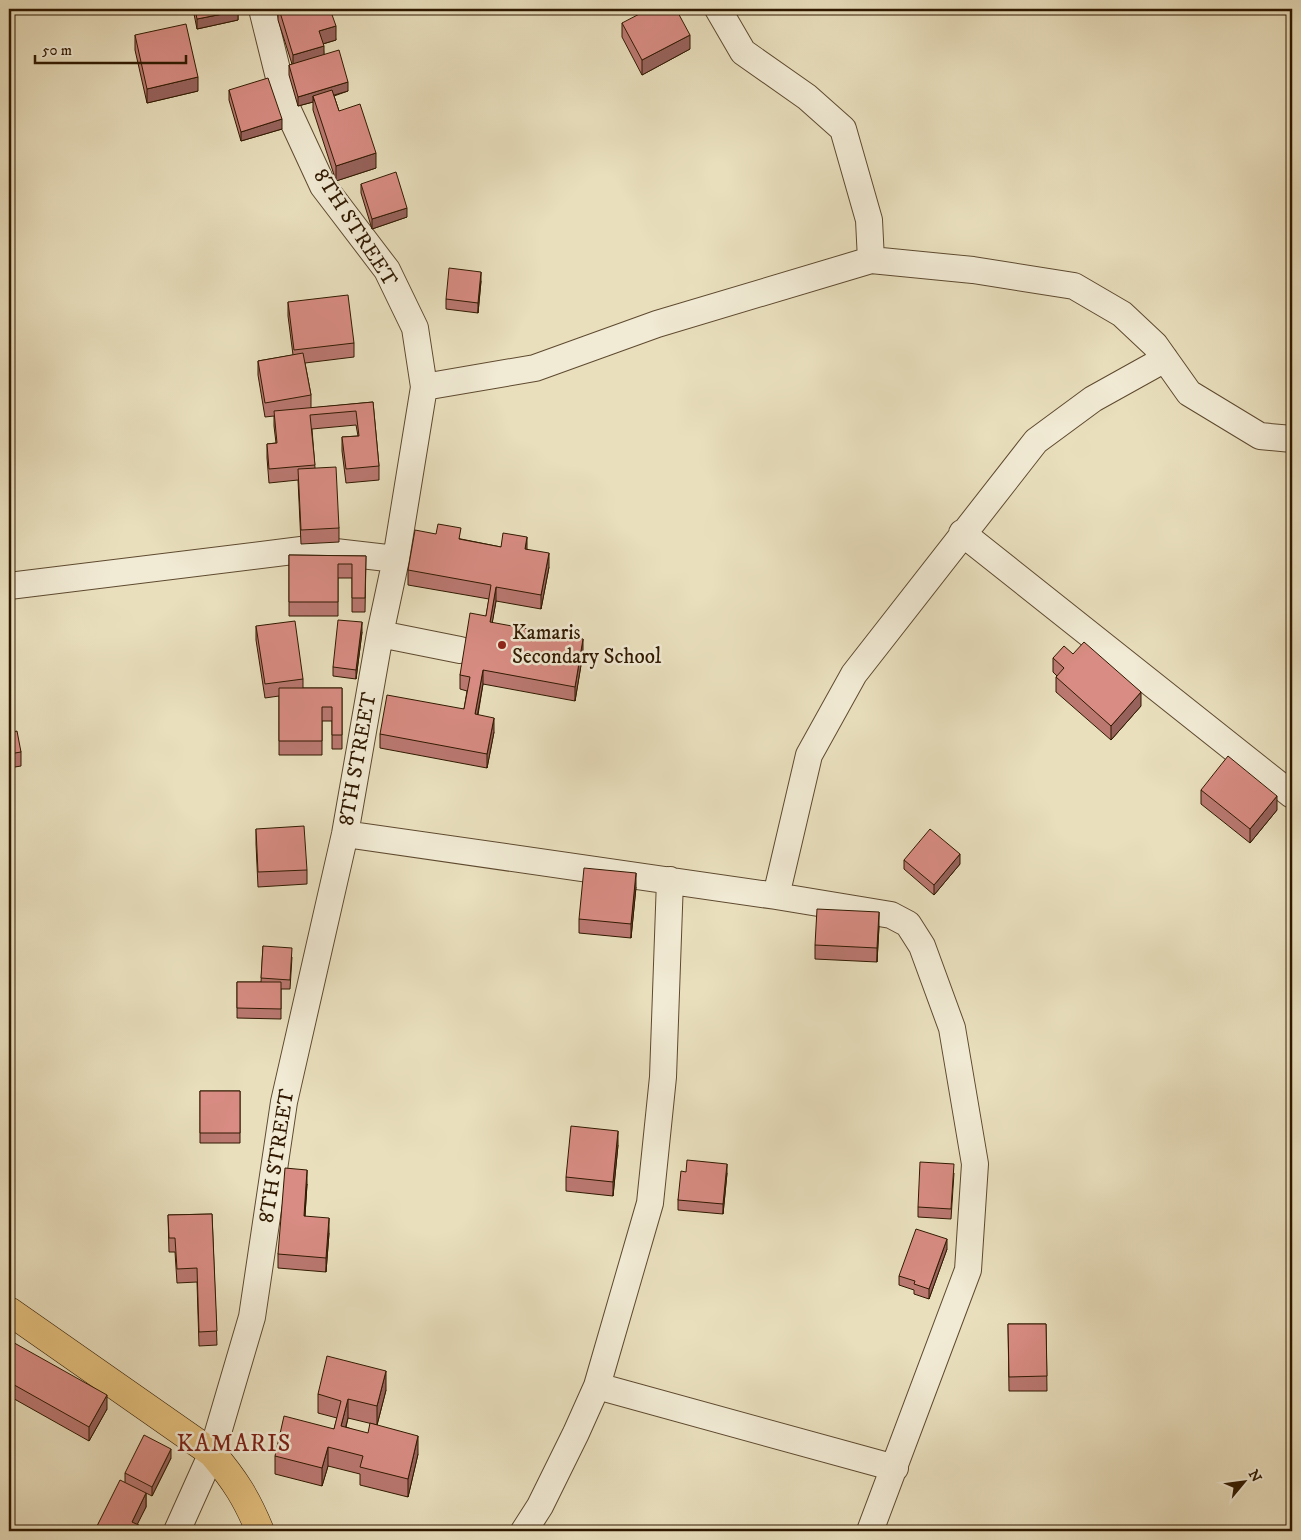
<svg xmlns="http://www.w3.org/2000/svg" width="1301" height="1540" font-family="'IM FELL DW Pica',serif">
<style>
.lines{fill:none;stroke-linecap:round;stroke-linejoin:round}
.minor-casing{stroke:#5e4a2f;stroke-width:28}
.major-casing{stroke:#301900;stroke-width:29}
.minor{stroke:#f1ead4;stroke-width:26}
.major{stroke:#e4c07e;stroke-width:28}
.wall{fill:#ba7871;stroke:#301900}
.shaded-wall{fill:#97625c;stroke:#301900}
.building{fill:#d88c83;stroke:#301900}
.poi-dot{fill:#8f2418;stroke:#f1ead4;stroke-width:2}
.labels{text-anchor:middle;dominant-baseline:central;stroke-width:5;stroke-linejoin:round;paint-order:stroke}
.street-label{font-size:21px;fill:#301900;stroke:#f1ead4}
.poi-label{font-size:21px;fill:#301900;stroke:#f1ead4;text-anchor:start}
.quarter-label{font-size:24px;letter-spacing:1px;fill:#7a1f14;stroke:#f1ead4}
</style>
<rect width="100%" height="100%" fill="#e9dfbd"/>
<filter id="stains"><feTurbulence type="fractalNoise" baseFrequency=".004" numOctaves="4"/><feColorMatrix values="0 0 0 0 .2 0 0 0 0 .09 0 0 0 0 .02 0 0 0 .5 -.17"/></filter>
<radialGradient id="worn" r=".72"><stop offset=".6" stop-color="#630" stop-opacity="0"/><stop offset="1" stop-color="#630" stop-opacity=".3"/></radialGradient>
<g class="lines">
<!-- minor casing -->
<g class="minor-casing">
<path id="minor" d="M 871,260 L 973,270 L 1074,286 L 1122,314 L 1155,345 L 1189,393 L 1260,436 L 1292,439
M 424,387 L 535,368 L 657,324 L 871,260 L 869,220 L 843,129 L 807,97 L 743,52 L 718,9
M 962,533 L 1292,795
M 9,586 L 309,549 L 396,559
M 380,634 L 460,650
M 345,834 L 776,896 L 809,755 L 854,674 L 1036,441 L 1093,399 L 1165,359
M 776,896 L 891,915 L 908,924 L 922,946 L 952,1028 L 975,1164 L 968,1270 L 870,1531
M 597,1386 L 895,1468
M 177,1531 L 212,1453 L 252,1317 L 284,1102 L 345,834 L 380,634 L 396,559 L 424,387 L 415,328 L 387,270 L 323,186 L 286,106 L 262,9
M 524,1531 L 540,1506 L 576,1433 L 597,1386 L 650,1203 L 663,1077 L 670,880"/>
</g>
<!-- major casing -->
<g class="major-casing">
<path id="major" d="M 9,1311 L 212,1453 C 235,1480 247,1499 260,1531"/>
</g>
<!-- minor -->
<use href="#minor" class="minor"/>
<!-- major -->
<use href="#major" class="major"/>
</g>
<!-- wall -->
<path class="wall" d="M 193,9 L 238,9 L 238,20 L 197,29 Z
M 278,9 L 330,9 L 336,40 L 323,44 L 324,55 L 348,91 L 334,96 L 339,111 L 376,168 L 336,181 L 313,110 L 313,102 L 298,106 L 289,75 L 289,65 L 292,64 L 278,20 Z
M 622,23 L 690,49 L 642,75 L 622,37 Z
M 135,35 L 198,91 L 147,103 L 135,50 Z
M 229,90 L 282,129 L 241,141 L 229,100 Z
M 361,184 L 407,217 L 372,229 L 361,193 Z
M 481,281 L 478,313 L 446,309 L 446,299 Z
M 288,302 L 354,343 L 354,357 L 305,363 L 311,395 L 311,408 L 373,402 L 379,466 L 379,480 L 346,483 L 342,451 L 342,437 L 358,436 L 356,425 L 312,429 L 315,468 L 339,528 L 339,542 L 301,544 L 298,480 L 269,483 L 267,458 L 267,444 L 276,443 L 274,426 L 274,416 L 265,417 L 258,375 L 258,361 L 293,355 L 288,316 Z
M 436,534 L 501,547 L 527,549 L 549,567 L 541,609 L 496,601 L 492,623 L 583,653 L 575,701 L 483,684 L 478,715 L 494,732 L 487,768 L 380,748 L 380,734 L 464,709 L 467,691 L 460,689 L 460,675 L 486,616 L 489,599 L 408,585 L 408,570 Z
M 289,555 L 366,556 L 365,612 L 352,612 L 352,578 L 338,578 L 338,616 L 289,616 Z
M 256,626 L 303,679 L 303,688 L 342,688 L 342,749 L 332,749 L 332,721 L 322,721 L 322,755 L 279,755 L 279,696 L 265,698 L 256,640 Z
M 362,632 L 356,679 L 333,676 L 333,667 Z
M 1073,654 L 1141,706 L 1111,740 L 1056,692 L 1056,677 L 1057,676 L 1053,672 L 1053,658 Z
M 9,710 L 13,732 L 21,752 L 21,766 L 9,768 Z
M 1201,790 L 1277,810 L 1250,843 L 1201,804 Z
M 256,829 L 307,870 L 307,884 L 258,887 L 256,844 Z
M 904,860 L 960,864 L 934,895 L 904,869 Z
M 636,887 L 631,938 L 579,933 L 579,919 Z
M 879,926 L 877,962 L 815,959 L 815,945 Z
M 263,946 L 292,957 L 290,989 L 281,989 L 281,1019 L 237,1018 L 237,982 L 261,982 Z
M 200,1091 L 240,1091 L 240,1143 L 200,1143 Z
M 618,1145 L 613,1196 L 566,1191 L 566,1177 Z
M 686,1172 L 727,1173 L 723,1214 L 678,1210 L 678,1200 Z
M 954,1173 L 951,1219 L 918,1217 L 918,1207 Z
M 307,1184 L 305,1216 L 329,1233 L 326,1272 L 278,1268 L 278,1254 Z
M 212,1214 L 217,1345 L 199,1346 L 197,1282 L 177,1283 L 175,1252 L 169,1252 L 168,1215 Z
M 947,1249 L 929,1299 L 914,1294 L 914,1290 L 899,1285 L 899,1276 Z
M 1008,1324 L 1046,1324 L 1047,1391 L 1009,1391 Z
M 9,1340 L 107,1409 L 89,1441 L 9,1396 Z
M 386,1390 L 377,1425 L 348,1418 L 346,1427 L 418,1454 L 408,1497 L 360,1485 L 360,1474 L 328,1466 L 322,1486 L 275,1474 L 275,1456 L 334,1429 L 337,1418 L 318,1413 L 318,1394 Z
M 171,1458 L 152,1496 L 146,1493 L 146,1507 L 137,1524 L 147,1531 L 96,1531 L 96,1528 L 125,1482 L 125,1473 Z"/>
<!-- shaded-wall -->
<path class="shaded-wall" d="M 238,11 L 238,20 L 197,29 L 197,19 Z
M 336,26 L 336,40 L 319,45 L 319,31 Z
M 690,35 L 690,49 L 642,75 L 642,60 Z
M 324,46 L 324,60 L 293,69 L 293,55 Z
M 198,77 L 198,91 L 147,103 L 147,89 Z
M 348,82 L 348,91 L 314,101 L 313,96 L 313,102 L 298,106 L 298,97 Z
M 282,119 L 282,129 L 241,141 L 241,132 Z
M 376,153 L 376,168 L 336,181 L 336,166 Z
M 407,208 L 407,217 L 372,229 L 372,219 Z
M 481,272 L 481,281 L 478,313 L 478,303 Z
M 527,537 L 527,552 L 525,549 Z
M 549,553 L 549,567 L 541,609 L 541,595 Z
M 496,587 L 496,601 L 490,636 L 490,622 Z
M 362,622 L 362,632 L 356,679 L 356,670 Z
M 583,639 L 583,653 L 575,701 L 575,687 Z
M 483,670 L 483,684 L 475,728 L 475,714 Z
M 1141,692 L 1141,706 L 1111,740 L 1111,726 Z
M 494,718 L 494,732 L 487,768 L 487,754 Z
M 1277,796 L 1277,810 L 1250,843 L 1250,829 Z
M 960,854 L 960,864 L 934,895 L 934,885 Z
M 636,873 L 636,887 L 631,938 L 631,924 Z
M 879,912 L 879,926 L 877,962 L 877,948 Z
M 618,1131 L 618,1145 L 613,1196 L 613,1182 Z
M 727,1164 L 727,1173 L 723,1214 L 723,1204 Z
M 307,1170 L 307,1184 L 304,1230 L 304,1216 Z
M 329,1218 L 329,1233 L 326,1272 L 326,1258 Z
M 947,1239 L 947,1249 L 929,1299 L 929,1289 Z
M 386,1371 L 386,1390 L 377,1425 L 377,1406 Z
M 107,1395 L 107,1409 L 89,1441 L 89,1427 Z
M 348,1399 L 348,1418 L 341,1445 L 341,1426 Z
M 418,1436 L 418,1454 L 408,1497 L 408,1479 Z
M 328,1447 L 328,1466 L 322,1486 L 322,1468 Z
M 171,1449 L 171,1458 L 152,1496 L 152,1487 Z
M 146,1493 L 146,1507 L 134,1531 L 132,1522 Z"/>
<!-- building -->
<path class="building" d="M 195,9 L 238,9 L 238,11 L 197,19 Z
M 279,9 L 330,9 L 336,26 L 319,31 L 324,46 L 293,55 Z
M 649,9 L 676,9 L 690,35 L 642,60 L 622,23 Z
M 186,24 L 198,77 L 147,89 L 135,35 Z
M 339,50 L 348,82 L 298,97 L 289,65 Z
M 268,78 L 282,119 L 241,132 L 229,90 Z
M 332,90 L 339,111 L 360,104 L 376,153 L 336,166 L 313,96 Z
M 396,172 L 407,208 L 372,219 L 361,184 Z
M 449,268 L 481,272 L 478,303 L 446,299 Z
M 348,295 L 354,343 L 294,350 L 288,302 Z
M 303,353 L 311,395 L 265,403 L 258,361 Z
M 373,402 L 379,466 L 346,469 L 342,437 L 359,436 L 356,411 L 310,415 L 315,465 L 269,469 L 267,444 L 277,443 L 274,411 Z
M 336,467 L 339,528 L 301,530 L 298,469 Z
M 438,524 L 461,528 L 459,539 L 501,547 L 503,533 L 527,537 L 525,549 L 549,553 L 541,595 L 496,587 L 490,622 L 583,639 L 575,687 L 483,670 L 475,714 L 494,718 L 487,754 L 380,734 L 387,695 L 464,709 L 470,677 L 460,675 L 470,613 L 486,616 L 491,585 L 408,570 L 415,530 L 436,534 Z
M 289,555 L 366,556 L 365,598 L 352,598 L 352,564 L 338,564 L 338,602 L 289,602 Z
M 338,620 L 362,622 L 356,670 L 333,667 Z
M 295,621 L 303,679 L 265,684 L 256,626 Z
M 1084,642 L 1141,692 L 1111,726 L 1056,677 L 1064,668 L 1053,658 L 1064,646 L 1073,654 Z
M 279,688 L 342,688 L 342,735 L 332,735 L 332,707 L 322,707 L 322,741 L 279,741 Z
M 9,710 L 13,732 L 17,731 L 21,752 L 9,754 Z
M 1228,756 L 1277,796 L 1250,829 L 1201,790 Z
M 304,826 L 307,870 L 258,872 L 256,829 Z
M 930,829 L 960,854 L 934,885 L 904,860 Z
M 584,868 L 636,873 L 631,924 L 579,919 Z
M 817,909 L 879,912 L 877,948 L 815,945 Z
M 263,946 L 292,948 L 290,980 L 261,978 Z
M 237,982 L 281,982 L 281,1009 L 237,1008 Z
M 200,1091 L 240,1091 L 240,1133 L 200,1133 Z
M 571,1126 L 618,1131 L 613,1182 L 566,1177 Z
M 687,1160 L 727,1164 L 723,1204 L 678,1200 L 681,1171 L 686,1172 Z
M 920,1162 L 954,1164 L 951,1209 L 918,1207 Z
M 285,1168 L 307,1170 L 304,1216 L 329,1218 L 326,1258 L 278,1254 Z
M 212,1214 L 217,1331 L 199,1332 L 197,1268 L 177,1269 L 175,1238 L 169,1238 L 168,1215 Z
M 916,1229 L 947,1239 L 929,1289 L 914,1284 L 915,1281 L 899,1276 Z
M 1008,1324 L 1046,1324 L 1047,1376 L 1009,1377 Z
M 9,1340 L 107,1395 L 89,1427 L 9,1382 Z
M 327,1356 L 386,1371 L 377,1406 L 348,1399 L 341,1426 L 368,1433 L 370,1423 L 418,1436 L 408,1479 L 360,1467 L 363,1456 L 328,1447 L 322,1468 L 275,1456 L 284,1416 L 334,1429 L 341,1401 L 318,1394 Z
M 144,1435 L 171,1449 L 152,1487 L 125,1473 Z
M 120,1480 L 146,1493 L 132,1522 L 147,1529 L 146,1531 L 102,1531 L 96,1528 Z"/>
<!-- markers -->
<circle class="poi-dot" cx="502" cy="645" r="5"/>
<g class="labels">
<!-- street labels -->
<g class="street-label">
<text transform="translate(355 228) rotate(57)">8TH STREET</text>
<text transform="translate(358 759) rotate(-80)">8TH STREET</text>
<text transform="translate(277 1156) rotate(-81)">8TH STREET</text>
</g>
<!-- poi labels -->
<g class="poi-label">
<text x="512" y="633">Kamaris<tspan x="512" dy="24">Secondary School</tspan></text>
</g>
<!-- quarter labels -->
<g class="quarter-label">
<text x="234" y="1444">KAMARIS</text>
</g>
</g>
<!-- margin -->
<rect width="1301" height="1540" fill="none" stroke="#e9dfbd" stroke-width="30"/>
<rect x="10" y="10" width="1281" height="1520" fill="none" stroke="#301900" stroke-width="2.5"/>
<rect x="15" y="15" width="1271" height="1510" fill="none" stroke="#301900"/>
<!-- north arrow -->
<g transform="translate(1244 1482) rotate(61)" stroke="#f1ead4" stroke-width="4" paint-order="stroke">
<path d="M0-4L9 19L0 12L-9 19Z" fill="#301900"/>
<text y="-8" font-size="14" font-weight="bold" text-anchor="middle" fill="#301900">N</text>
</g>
<!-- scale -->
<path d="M35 55v8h151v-8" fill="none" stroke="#301900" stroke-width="2.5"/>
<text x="42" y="55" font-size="15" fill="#301900" stroke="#f1ead4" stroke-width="4" paint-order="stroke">50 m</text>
<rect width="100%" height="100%" filter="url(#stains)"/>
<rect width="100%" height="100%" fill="url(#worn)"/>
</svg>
